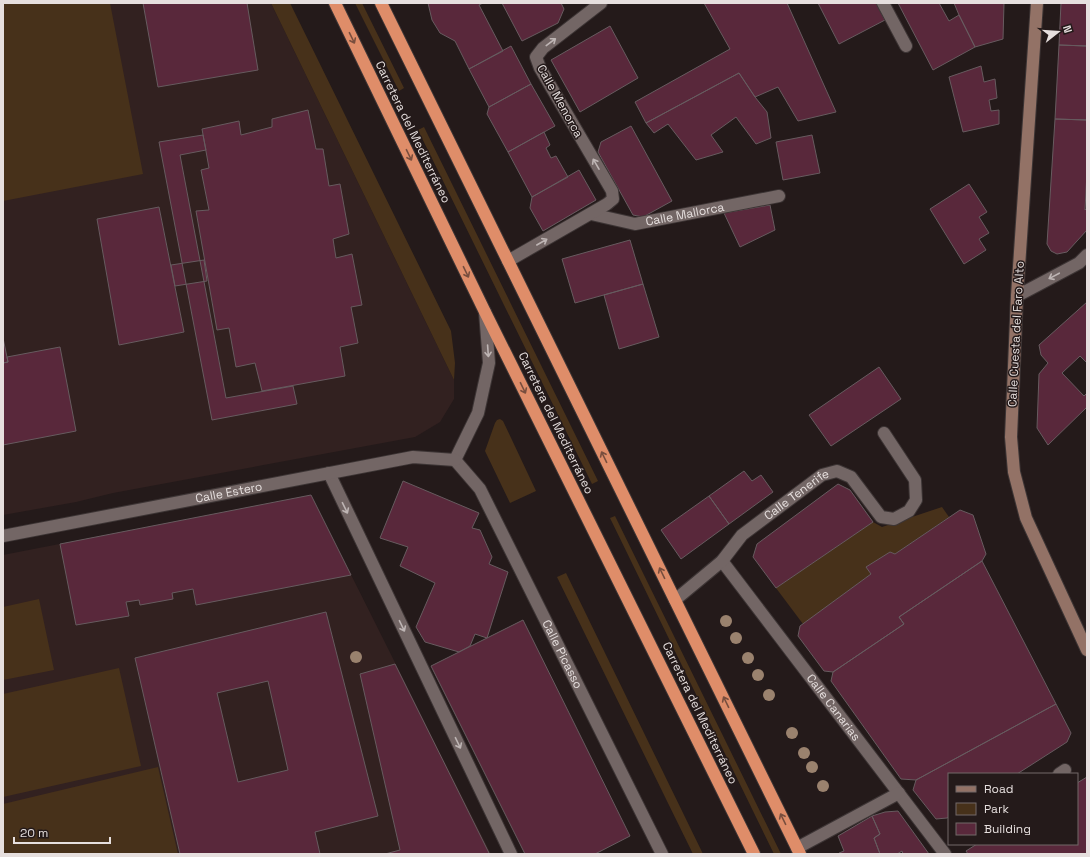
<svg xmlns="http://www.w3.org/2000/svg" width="1090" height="857" font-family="'Space Grotesk',sans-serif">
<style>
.built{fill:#322120}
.green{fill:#47311a}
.building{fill:#59283b;stroke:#675b5f;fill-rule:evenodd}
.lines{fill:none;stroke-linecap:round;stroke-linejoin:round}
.street-casing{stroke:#3d3535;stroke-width:14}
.secondary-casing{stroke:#3d3535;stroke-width:14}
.highway-casing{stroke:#3d3535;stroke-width:14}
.street{stroke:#736665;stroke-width:12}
.secondary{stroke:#937266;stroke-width:12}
.highway{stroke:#df8d69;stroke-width:12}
.tree{fill:#9a826e}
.oneway{stroke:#784e3e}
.oneway2{stroke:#beb5b4}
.labels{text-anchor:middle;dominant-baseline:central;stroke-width:3;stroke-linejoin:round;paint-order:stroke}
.street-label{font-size:12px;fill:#e6dfde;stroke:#241a1a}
</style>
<rect width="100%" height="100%" fill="#241a1a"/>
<!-- built -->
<path class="built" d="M 3,3 L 271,3 L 454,380 L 454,399 L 440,422 L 415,437 L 113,493 L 76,502 L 3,515 Z
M 311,495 L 491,854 L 3,854 L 3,555 Z"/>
<!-- green -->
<path class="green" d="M 3,3 L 110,3 L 143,174 L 3,201 Z
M 271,3 L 290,3 L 451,331 L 455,363 L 454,380 Z
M 355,3 L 362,3 L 404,88 L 399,91 Z
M 424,127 L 598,481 L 592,484 L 418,130 Z
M 500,419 L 503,421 L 536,491 L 510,503 L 485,451 L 495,423 L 497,420 Z
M 942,507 L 949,517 L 895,554 L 890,552 L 867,567 L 871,574 L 803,624 L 776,588 L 873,522 L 882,527 Z
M 615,516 L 781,854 L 774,854 L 610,518 Z
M 566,573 L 703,854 L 693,854 L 557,577 Z
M 39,599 L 54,670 L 3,680 L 3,607 Z
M 119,668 L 141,766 L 3,797 L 3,694 Z
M 158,767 L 178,854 L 3,854 L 3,804 Z"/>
<!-- building -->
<path class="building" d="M 143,3 L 247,3 L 258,70 L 158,87 Z
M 428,3 L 483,3 L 479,5 L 503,51 L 469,69 L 455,41 L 440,33 L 432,20 Z
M 502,3 L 561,3 L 564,9 L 558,23 L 522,41 Z
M 704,3 L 787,3 L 836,112 L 798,121 L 778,87 L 755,97 L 739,73 L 646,123 L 635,102 L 730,49 Z
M 818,3 L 876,3 L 885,20 L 839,44 Z
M 898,3 L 939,3 L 949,21 L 959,15 L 975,47 L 933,70 Z
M 954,3 L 1004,3 L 1003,39 L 975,47 L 959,15 Z
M 1061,3 L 1087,3 L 1087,46 L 1059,45 Z
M 610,26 L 638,78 L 580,112 L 551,60 Z
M 1059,45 L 1087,46 L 1087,120 L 1055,119 Z
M 511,46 L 531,84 L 489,107 L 469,69 Z
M 981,66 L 984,82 L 995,79 L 997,98 L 989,100 L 991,111 L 999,110 L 999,124 L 963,132 L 949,77 Z
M 739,73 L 755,97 L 767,112 L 771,138 L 756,144 L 736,117 L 711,135 L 723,152 L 696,160 L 668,124 L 654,133 L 646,123 Z
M 531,84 L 555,126 L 508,152 L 487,114 L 489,107 Z
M 308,110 L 316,149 L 323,149 L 329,186 L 340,184 L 349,234 L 333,239 L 336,258 L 352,254 L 362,305 L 351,307 L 358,343 L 340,347 L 345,376 L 262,391 L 255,363 L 236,367 L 229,328 L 217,330 L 196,211 L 209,210 L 201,170 L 209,168 L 202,129 L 239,121 L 241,135 L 272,127 L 272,119 Z
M 1055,119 L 1087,120 L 1087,172 L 1085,210 L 1087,208 L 1087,230 L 1067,252 L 1057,254 L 1051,251 L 1047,244 Z
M 631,126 L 672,201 L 643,217 L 633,215 L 598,152 L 601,142 Z
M 544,132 L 550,145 L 546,148 L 551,158 L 556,156 L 568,177 L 532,197 L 508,152 Z
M 203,135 L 206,150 L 180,155 L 226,398 L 293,386 L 297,404 L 212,420 L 159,142 Z
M 812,135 L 820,173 L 783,180 L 776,142 Z
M 579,170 L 596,200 L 543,231 L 530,208 L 532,197 Z
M 969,184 L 987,212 L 979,217 L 989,233 L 979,239 L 986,250 L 964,264 L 930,209 Z
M 770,205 L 775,230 L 740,247 L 724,213 Z
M 159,207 L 184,332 L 119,345 L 97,219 Z
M 630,240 L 643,284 L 575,303 L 562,259 Z
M 204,260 L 207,281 L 175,286 L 171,265 Z
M 643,284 L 659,337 L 619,349 L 604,295 Z
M 1087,302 L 1087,363 L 1080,356 L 1062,373 L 1084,396 L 1087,393 L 1087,407 L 1048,445 L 1037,428 L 1039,374 L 1048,363 L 1041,355 L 1039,345 Z
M 3,338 L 8,362 L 3,363 Z
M 60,347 L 76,431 L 3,445 L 3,363 L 8,362 L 7,357 Z
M 879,367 L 901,399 L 831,446 L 809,415 Z
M 744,471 L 752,481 L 761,475 L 773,492 L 729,524 L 709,496 Z
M 403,481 L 479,513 L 472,528 L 480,530 L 492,557 L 489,564 L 508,572 L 487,638 L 475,634 L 470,646 L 459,652 L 425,642 L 416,627 L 435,583 L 400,566 L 408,547 L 380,538 Z
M 838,484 L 850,490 L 873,522 L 776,588 L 753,557 L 757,544 Z
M 311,495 L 351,575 L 196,605 L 193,589 L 172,593 L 173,599 L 140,605 L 139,600 L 126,602 L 129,616 L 76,625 L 60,544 Z
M 709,496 L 729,524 L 681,559 L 661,530 Z
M 960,510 L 973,515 L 986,554 L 982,561 L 899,617 L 904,624 L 833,672 L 824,671 L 798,636 L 800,626 L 871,574 L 866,567 L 890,552 L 895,554 Z
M 982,561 L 1056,704 L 916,780 L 901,779 L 831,681 L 833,672 L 904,624 L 899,617 Z
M 326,612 L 378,816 L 315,832 L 320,854 L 180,854 L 135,658 ZM 268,681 L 288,770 L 238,782 L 217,693 Z
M 523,620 L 630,836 L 595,854 L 525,854 L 431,666 Z
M 395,664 L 489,853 L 486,854 L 385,854 L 400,850 L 360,674 Z
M 1056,704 L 1071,733 L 1067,742 L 1017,774 L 949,774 L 949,817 L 947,818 L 936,819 L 913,790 L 916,780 Z
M 1087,777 L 1087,854 L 968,854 L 966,851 L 977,844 L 1077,844 L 1077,783 Z
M 898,811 L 929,854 L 903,854 L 902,851 L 897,854 L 880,854 L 874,838 L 880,834 L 872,816 L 885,812 Z
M 872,816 L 880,834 L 874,838 L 880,854 L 840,854 L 839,853 L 844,851 L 838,836 Z"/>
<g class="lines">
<!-- street casing -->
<g class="street-casing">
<g id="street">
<path d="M 883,3 L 906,46"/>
<path id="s1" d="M 591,214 L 635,224 L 779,196"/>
<path d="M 508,261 L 607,204 L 613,199 L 612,191 L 540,68 L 536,57 L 543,48 L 601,3"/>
<path d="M 1017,296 L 1079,263 L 1087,255"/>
<path id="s2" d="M 455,460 L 480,489 L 662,854"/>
<path d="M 455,460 L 478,413 L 485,381 L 489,363 L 485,312"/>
<path d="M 329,473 L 511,854"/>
<path id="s3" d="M 3,536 L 413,457 L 455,460"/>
<path id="s4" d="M 722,561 L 945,854"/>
<path id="s5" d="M 675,600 L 722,561 L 742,535 L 822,475 L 837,471 L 851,477 L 881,517 L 894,519 L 909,511 L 916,500 L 915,480 L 884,433"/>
<path d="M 1059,774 L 1065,770"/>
<path d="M 797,848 L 899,793"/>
</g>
</g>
<!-- secondary casing -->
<g class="secondary-casing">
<path id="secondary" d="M 1037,3 L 1017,296 L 1011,437 L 1014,472 L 1026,518 L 1087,650"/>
</g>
<!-- highway casing -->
<g class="highway-casing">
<path id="highway" d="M 335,3 L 485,312 L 754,854
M 381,3 L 800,854"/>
</g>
<!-- street -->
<use href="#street" class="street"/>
<!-- secondary -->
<use href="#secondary" class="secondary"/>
<!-- highway -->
<use href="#highway" class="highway"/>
</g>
<!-- trees -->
<g class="tree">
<circle cx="726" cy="621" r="6"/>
<circle cx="736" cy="638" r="6"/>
<circle cx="356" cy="657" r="6"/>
<circle cx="748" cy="658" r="6"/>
<circle cx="758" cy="675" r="6"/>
<circle cx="769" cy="695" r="6"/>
<circle cx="792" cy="733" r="6"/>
<circle cx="804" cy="753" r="6"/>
<circle cx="812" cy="767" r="6"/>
<circle cx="823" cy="786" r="6"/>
</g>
<!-- one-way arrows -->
<defs><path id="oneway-shaft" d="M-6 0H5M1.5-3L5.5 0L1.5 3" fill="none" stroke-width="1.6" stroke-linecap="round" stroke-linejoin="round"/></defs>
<g class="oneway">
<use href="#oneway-shaft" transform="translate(352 38) rotate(64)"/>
<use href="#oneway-shaft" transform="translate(409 155) rotate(64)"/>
<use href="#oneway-shaft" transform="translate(466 272) rotate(64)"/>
<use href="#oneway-shaft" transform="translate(523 388) rotate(64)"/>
<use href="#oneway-shaft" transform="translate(604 457) rotate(-116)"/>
<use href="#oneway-shaft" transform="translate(662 573) rotate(-116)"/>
<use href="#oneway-shaft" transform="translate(726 702) rotate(-116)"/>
<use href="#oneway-shaft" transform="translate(783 819) rotate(-116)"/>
</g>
<g class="oneway2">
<use href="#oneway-shaft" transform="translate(551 42) rotate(-37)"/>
<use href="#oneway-shaft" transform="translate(596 164) rotate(-120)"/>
<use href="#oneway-shaft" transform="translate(542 242) rotate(-30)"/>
<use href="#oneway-shaft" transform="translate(1054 276) rotate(152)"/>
<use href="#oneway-shaft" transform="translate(488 351) rotate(86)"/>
<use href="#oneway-shaft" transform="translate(345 508) rotate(64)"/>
<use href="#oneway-shaft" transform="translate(402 626) rotate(64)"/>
<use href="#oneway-shaft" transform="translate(458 743) rotate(64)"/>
</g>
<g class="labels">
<!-- street labels -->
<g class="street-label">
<text transform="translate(560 101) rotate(61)">Calle Menorca</text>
<text transform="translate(413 132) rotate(64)">Carretera del Mediterráneo</text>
<text stroke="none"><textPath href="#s1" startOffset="96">Calle Mallorca</textPath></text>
<text transform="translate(1016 334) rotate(-87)">Calle Cuesta del Faro Alto</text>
<text transform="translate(556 423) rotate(64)">Carretera del Mediterráneo</text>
<text stroke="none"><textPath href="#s3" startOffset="230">Calle Estero</textPath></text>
<text stroke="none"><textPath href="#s5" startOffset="162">Calle Tenerife</textPath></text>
<text stroke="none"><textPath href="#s2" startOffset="223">Calle Picasso</textPath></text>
<text stroke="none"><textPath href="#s4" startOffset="184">Calle Canarias</textPath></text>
<text transform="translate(700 713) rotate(64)">Carretera del Mediterráneo</text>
</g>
</g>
<!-- border -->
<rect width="1090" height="857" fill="none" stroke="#e6dfde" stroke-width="8"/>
<!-- legend -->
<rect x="948" y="773" width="130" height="72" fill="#241a1a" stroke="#726968"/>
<rect x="956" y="786" width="20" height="6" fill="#937266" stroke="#726968"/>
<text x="984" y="793" font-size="12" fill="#e6dfde">Road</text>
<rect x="956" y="803" width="20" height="12" fill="#47311a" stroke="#726968"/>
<text x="984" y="813" font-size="12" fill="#e6dfde">Park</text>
<rect x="956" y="823" width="20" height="12" fill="#59283b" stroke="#726968"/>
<text x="984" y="833" font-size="12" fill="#e6dfde">Building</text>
<!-- north arrow -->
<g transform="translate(1058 32) rotate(73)" stroke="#241a1a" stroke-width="3" paint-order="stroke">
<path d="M0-3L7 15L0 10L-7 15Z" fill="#e6dfde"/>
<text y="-6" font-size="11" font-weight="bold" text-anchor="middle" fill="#e6dfde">N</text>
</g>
<!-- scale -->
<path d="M14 837v6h96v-6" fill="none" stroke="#e6dfde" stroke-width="2"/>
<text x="20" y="837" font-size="12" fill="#e6dfde" stroke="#241a1a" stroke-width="3" paint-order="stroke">20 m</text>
</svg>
